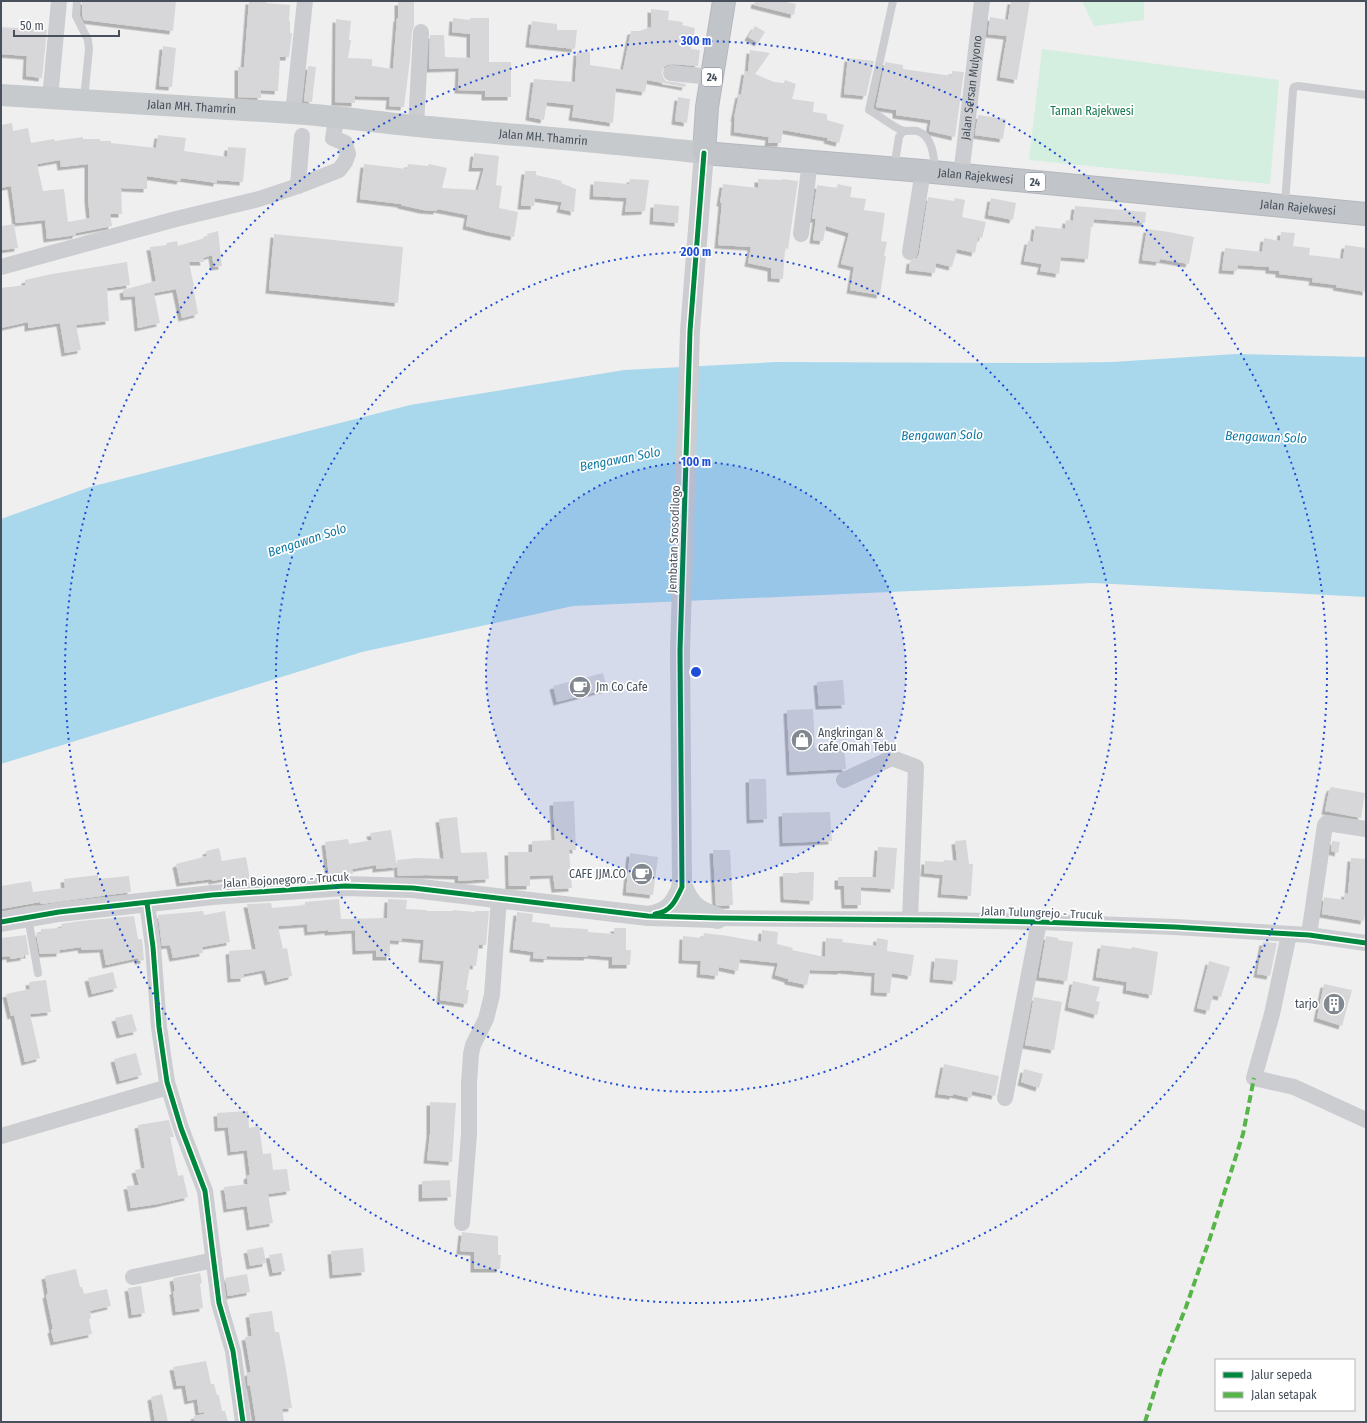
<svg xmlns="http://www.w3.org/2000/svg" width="1367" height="1423" font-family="'Fira Sans Condensed',sans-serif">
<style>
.green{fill:#d4eee0}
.water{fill:#a9d8ec}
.building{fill:#d7d7d9;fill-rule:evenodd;filter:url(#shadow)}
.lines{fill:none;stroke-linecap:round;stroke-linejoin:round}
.trunk-casing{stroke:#b5b8be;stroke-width:24}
.service{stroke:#cbcdd0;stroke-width:8}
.minor{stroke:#cbcdd0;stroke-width:16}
.tertiary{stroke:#cbcdd0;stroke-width:20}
.secondary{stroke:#cccfd2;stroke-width:22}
.primary{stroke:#c6cacd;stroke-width:22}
.trunk{stroke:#c1c5c9;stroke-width:22}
.quiet{stroke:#57b448;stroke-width:4;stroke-dasharray:8 4;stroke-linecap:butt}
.cycleway-casing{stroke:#fff;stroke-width:8}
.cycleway{stroke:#00873e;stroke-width:5}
.ring{fill:none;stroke:#1d4ed8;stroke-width:2;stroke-dasharray:2 4}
.labels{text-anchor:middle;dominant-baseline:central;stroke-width:3.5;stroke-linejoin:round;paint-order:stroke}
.shield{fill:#fff;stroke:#7e848c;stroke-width:1}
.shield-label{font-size:11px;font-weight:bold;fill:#47505b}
.street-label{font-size:12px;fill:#47505b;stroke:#fff}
.park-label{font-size:12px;fill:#197b52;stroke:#fff}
.poi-label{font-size:12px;fill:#47505b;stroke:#fff;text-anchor:start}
.water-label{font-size:13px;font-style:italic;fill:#0f7aa5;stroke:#fff}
.centre{fill:#1d4ed8;stroke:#fff;stroke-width:2}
.ring-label{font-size:12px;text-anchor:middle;font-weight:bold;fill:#1d4ed8;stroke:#fff;stroke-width:3.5;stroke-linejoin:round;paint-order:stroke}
</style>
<defs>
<filter id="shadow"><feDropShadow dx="-3.5" dy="3.5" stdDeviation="0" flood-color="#0004"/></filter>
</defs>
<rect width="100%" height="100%" fill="#f0efef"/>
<!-- green -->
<path class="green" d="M 1082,1 L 1144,1 L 1144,20 L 1094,26 Z
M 1042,49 L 1279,80 L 1270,184 L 1029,160 Z"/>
<!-- water -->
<path class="water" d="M 1236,354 L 1366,357 L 1366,597 L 1093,583 L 573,606 L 362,652 L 1,764 L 1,519 L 90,487 L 410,405 L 624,370 L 776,362 L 1042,363 L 1112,362 Z"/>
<!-- building -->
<path class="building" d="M 82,1 L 176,1 L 173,31 L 84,20 L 82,15 Z
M 249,1 L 267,1 L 266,3 L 290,5 L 289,21 L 290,21 L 290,33 L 292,33 L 289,57 L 280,57 L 278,91 L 261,90 L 261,98 L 238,97 L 238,67 L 244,67 Z
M 755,1 L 782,1 L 796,4 L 794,15 L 754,5 Z
M 1011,1 L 1030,1 L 1017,80 L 1000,77 L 1007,36 L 988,34 L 990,17 L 1008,20 Z
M 398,2 L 414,2 L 414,26 L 412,32 L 410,59 L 404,107 L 389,106 L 390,97 L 355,96 L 355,103 L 335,102 L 336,19 L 351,21 L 349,40 L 351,40 L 348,58 L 372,59 L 372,66 L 393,69 L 397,18 L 398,18 Z
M 651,9 L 669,11 L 668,20 L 683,22 L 682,25 L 695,28 L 691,49 L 700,50 L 698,66 L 672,64 L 667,65 L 664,67 L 662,72 L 663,77 L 666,81 L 686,84 L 685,87 L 647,80 L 645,92 L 616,88 L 613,123 L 572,117 L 574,105 L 547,102 L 544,120 L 529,117 L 534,79 L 575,82 L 577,52 L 590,52 L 590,65 L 623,70 L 631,31 L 639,31 L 651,27 Z
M 453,18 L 470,20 L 470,18 L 489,18 L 489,62 L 511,62 L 511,97 L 485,97 L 485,91 L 458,90 L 459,68 L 429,69 L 430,35 L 444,35 L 445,57 L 470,58 L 470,34 L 452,32 Z
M 532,21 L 557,24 L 557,30 L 577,30 L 575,49 L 529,44 Z
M 755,26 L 765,32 L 758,43 L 748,37 Z
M 1,27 L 47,30 L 42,78 L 26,76 L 27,56 L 1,54 Z
M 163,46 L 176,48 L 172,87 L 159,86 Z
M 750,50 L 770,53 L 755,74 L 774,82 L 784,83 L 785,80 L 796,84 L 792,99 L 814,102 L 813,112 L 827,114 L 827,120 L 844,125 L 839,143 L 827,140 L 828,138 L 783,130 L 781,143 L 768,143 L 769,137 L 734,132 L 735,118 L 734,118 L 739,94 L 741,95 L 745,71 L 748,72 Z
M 848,58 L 874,61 L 866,96 L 844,94 Z
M 885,62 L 903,65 L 903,69 L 952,76 L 952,71 L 964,72 L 955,137 L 929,131 L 931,120 L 896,115 L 896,110 L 876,107 Z
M 308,66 L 316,67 L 312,102 L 304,101 Z
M 678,97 L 690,99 L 687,123 L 675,121 Z
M 978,115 L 1006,119 L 1003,139 L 975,135 Z
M 12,123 L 13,131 L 28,128 L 31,143 L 54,139 L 55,141 L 83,137 L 83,139 L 100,139 L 100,141 L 111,141 L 111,143 L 156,148 L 158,135 L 186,138 L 184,151 L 227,157 L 228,147 L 246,148 L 243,182 L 217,180 L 217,183 L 181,178 L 180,181 L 147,176 L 147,189 L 121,188 L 122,214 L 110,214 L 112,226 L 76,233 L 76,235 L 47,239 L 45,220 L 16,223 L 11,186 L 1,188 L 1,125 ZM 60,160 L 61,167 L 88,164 L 88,199 L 90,218 L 68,222 L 64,189 L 43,191 L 37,164 Z
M 474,153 L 499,156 L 496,185 L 502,186 L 499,208 L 518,212 L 514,237 L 489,232 L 466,226 L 468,215 L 437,209 L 437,211 L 423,210 L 401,205 L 401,204 L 360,199 L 364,164 L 407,169 L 408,164 L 428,166 L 429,164 L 447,168 L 442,188 L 478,190 L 484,168 L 472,168 Z
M 525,171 L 536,171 L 536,175 L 562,181 L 561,183 L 576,189 L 574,212 L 560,209 L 562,202 L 535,198 L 534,206 L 521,206 Z
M 630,179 L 649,180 L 645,211 L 625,212 L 627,198 L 593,196 L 594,181 L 629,184 Z
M 758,179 L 782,180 L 782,179 L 798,181 L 788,249 L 785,248 L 783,279 L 771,278 L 771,268 L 748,263 L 751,247 L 718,245 L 722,203 L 720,203 L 723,184 L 758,188 Z
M 838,184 L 852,187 L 850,197 L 866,199 L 864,210 L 885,213 L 881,241 L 887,242 L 884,256 L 886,256 L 880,295 L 850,290 L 854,267 L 841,264 L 849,233 L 826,226 L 823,241 L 813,240 L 816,219 L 812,219 L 817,185 L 837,188 Z
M 928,197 L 954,201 L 955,198 L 965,200 L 962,217 L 986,222 L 982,238 L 978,237 L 975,253 L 957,249 L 952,267 L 936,263 L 935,273 L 909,270 L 910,261 L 917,258 L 919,254 Z
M 991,198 L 1016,203 L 1013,220 L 988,215 Z
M 654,204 L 679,206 L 678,223 L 653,221 Z
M 1075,206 L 1146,212 L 1145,223 L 1094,219 L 1093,227 L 1091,227 L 1088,259 L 1061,257 L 1059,274 L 1040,271 L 1042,264 L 1024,261 L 1028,241 L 1033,242 L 1035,226 L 1065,229 L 1066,220 L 1073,221 Z
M 14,224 L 18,248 L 1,250 L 1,226 Z
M 1147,229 L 1169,232 L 1194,237 L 1189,264 L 1160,259 L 1159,262 L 1142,260 Z
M 218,231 L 222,266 L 214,267 L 212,255 L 203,258 L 204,262 L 189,262 L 194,286 L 193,286 L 198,314 L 182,318 L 176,289 L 154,293 L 160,323 L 138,328 L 135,296 L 124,297 L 123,290 L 156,281 L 150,247 L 167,245 L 166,243 L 177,241 L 178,246 L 208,237 L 207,234 Z
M 1281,232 L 1295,233 L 1293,246 L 1310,248 L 1309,255 L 1343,259 L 1345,245 L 1366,248 L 1366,292 L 1336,287 L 1337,285 L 1312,282 L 1313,278 L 1279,274 L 1279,271 L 1269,270 L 1269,267 L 1238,265 L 1237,271 L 1222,270 L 1225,248 L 1262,252 L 1264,238 L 1280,241 Z
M 274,234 L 403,247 L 398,303 L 269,290 Z
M 127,262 L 130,285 L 107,288 L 109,321 L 76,325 L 81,350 L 65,353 L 60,323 L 28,328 L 28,322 L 1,328 L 1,288 L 25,285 L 25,280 L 52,274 Z
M 603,673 L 607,689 L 557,702 L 553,686 Z
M 843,680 L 845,705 L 819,706 L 817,682 Z
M 813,709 L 815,748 L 844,746 L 846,769 L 790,772 L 787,710 Z
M 749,779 L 766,779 L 767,819 L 750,820 Z
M 1331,787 L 1365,793 L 1361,818 L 1325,811 L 1329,791 Z
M 574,801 L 576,850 L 569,850 L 572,888 L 555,889 L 553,875 L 530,876 L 530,886 L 509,886 L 508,852 L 532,852 L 532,841 L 555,840 L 553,802 Z
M 830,812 L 832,841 L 783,843 L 782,813 Z
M 457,817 L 461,853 L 487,852 L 489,879 L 458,881 L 458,876 L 426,875 L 398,876 L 397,860 L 416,858 L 444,859 L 439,819 Z
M 391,830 L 397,867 L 376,869 L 376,865 L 352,869 L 353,874 L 329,876 L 325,842 L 348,839 L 349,844 L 372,840 L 370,833 Z
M 966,840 L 969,864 L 973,864 L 971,896 L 941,894 L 943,875 L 924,873 L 925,861 L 943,862 L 944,860 L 957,861 L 955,841 Z
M 1332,841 L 1340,842 L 1338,853 L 1331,851 Z
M 878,847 L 897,848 L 894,889 L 861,887 L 861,905 L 845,905 L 844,886 L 838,886 L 838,877 L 876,877 Z
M 219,848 L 222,861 L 246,857 L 250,879 L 229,882 L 228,878 L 212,881 L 212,879 L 180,883 L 176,864 L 207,856 L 206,851 Z
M 713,850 L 730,850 L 733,905 L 720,906 L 716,905 Z
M 630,853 L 658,857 L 653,895 L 626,892 Z
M 1351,858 L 1366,859 L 1366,908 L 1364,921 L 1322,914 L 1324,897 L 1344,900 L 1345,893 L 1348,894 Z
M 799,872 L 814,872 L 813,901 L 784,899 L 783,873 L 799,873 Z
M 98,875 L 98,879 L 129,876 L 131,892 L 41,904 L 40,902 L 1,909 L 1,886 L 31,881 L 33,892 L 65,888 L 64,879 Z
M 339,899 L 341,919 L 387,918 L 388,899 L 407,900 L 406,909 L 427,910 L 427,911 L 453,911 L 453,910 L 475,912 L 475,911 L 489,911 L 486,945 L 479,945 L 476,966 L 470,965 L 466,990 L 469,990 L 467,1004 L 440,1000 L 444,961 L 422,959 L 424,940 L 402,938 L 402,941 L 390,940 L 390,957 L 376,957 L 376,950 L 356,951 L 355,930 L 328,932 L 328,930 L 308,932 L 307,924 L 278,926 L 283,949 L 287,948 L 292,976 L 268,982 L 265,970 L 244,974 L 244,978 L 231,979 L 229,951 L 256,949 L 247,904 L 271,903 L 272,908 L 305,905 L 305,902 Z
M 203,911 L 204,915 L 225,911 L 230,942 L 202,947 L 203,953 L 173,958 L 170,945 L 162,946 L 158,915 Z
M 517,912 L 533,914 L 532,922 L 550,924 L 550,927 L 588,929 L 588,932 L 614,934 L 614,928 L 626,928 L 626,950 L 631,950 L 630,965 L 612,965 L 612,957 L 588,955 L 587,957 L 547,956 L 547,959 L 533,958 L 534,952 L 513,949 Z
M 134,916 L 138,939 L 142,939 L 144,960 L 138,961 L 138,958 L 106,965 L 103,949 L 82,950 L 81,947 L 60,950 L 60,953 L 40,954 L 36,933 L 41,933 L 41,929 L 62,928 L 61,924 L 80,921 Z
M 762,930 L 778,932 L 777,944 L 793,948 L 792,950 L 825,957 L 826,938 L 843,939 L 842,942 L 876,946 L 877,938 L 888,940 L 887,951 L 914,955 L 911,976 L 892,973 L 890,993 L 874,992 L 875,973 L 841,970 L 841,971 L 810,970 L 807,985 L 788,981 L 788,979 L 775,975 L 778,963 L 740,959 L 738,971 L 719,967 L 718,976 L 700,974 L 701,961 L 682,960 L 683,936 L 703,938 L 704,933 L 728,936 L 761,942 Z
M 26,935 L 29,955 L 24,955 L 24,957 L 10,959 L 10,956 L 1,957 L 1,938 Z
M 1046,936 L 1058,938 L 1058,940 L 1073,942 L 1067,981 L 1039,977 Z
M 1263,942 L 1277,943 L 1270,976 L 1257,974 Z
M 1101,945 L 1131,949 L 1132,947 L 1158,952 L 1152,995 L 1126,990 L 1127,982 L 1096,977 Z
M 935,958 L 958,960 L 956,981 L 933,979 Z
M 1209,961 L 1230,967 L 1221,997 L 1213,995 L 1209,1011 L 1197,1008 Z
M 113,972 L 117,988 L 92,994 L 88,978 Z
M 46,980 L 51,1012 L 30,1014 L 40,1058 L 25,1062 L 14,1015 L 11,1016 L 6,994 L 30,989 L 29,982 Z
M 1073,981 L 1100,987 L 1096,1001 L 1100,1002 L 1097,1015 L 1068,1007 Z
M 1324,984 L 1352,990 L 1342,1026 L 1317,1018 Z
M 1034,997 L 1062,1002 L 1054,1050 L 1025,1045 Z
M 132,1014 L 137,1031 L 120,1035 L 115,1018 Z
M 136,1053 L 142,1075 L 120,1081 L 114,1059 Z
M 944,1064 L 999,1076 L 995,1096 L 972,1091 L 971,1098 L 953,1094 L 953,1096 L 938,1094 Z
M 1024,1069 L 1043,1074 L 1039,1088 L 1021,1082 Z
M 430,1102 L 456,1103 L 452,1162 L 427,1160 L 430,1134 Z
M 248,1111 L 249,1128 L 259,1126 L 263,1154 L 271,1153 L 273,1170 L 287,1169 L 290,1191 L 268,1194 L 273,1223 L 250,1227 L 247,1206 L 227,1209 L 224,1187 L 248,1184 L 247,1176 L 250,1175 L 247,1150 L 231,1152 L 228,1127 L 218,1128 L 217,1113 Z
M 169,1120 L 174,1137 L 170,1137 L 178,1176 L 183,1175 L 188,1197 L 158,1204 L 131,1208 L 127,1186 L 139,1185 L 135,1170 L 145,1168 L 138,1125 Z
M 450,1180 L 451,1197 L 422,1198 L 422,1181 Z
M 462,1232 L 498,1236 L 498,1255 L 501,1255 L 500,1269 L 474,1269 L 474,1252 L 460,1251 Z
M 263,1247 L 266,1263 L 250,1266 L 247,1250 Z
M 363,1248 L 365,1272 L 333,1275 L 331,1251 Z
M 282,1253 L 285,1271 L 273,1273 L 269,1255 Z
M 76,1269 L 80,1287 L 82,1287 L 84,1294 L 107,1289 L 111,1306 L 90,1311 L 91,1318 L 89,1319 L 92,1334 L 54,1342 L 51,1330 L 53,1329 L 46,1295 L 48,1294 L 45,1276 Z
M 200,1273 L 202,1283 L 200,1284 L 203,1308 L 176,1312 L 173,1291 L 175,1291 L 173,1278 Z
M 247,1274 L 250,1292 L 228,1296 L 225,1278 Z
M 141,1286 L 145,1313 L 132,1315 L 128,1288 Z
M 272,1311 L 275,1332 L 279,1332 L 286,1369 L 292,1408 L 282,1409 L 284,1422 L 256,1422 L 250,1385 L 248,1386 L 247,1373 L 251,1372 L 245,1337 L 252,1336 L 249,1314 Z
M 206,1361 L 211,1384 L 214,1384 L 217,1395 L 219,1395 L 222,1411 L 225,1411 L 228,1422 L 195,1422 L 194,1416 L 204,1414 L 204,1412 L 199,1413 L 197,1399 L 188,1401 L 185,1385 L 177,1386 L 173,1367 Z
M 162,1394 L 168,1422 L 155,1422 L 151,1397 Z"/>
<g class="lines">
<!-- trunk casing -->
<g class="trunk-casing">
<g id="trunk">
<path id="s3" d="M 724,1 L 707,107 L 704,153 L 923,171 L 1366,214"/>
</g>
</g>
<!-- service -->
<path class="service" d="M 77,1 L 76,16 L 88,40 L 89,49 L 84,99
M 893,1 L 869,110 C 880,116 890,125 901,130 C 906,132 912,130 917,131 C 933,136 934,157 935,171
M 894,168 L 899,137 L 903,131
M 1285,205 L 1293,90 L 1294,87 L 1298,86 L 1366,95
M 28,917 L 38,973"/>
<!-- minor -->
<g class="minor">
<path d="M 671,73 L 712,77"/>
<path d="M 50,98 L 59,1"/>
<path d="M 293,113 L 305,1"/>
<path d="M 416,126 L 421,32"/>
<path id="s1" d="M 961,175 L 982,1"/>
<path d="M 298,186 L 302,136"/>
<path d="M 801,234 L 810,161"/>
<path d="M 910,252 L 923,171"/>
<path d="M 1,267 L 176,219 L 259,199 L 298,186 L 339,170 L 345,162 L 348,154 L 345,143 L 333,138 L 335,126"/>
<path d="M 844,780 L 892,758 L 916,767 L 910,920"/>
<path d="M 147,903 L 153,947 L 159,1027 L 167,1082 L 181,1128 L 205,1191 L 219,1303 L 233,1351 L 243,1422"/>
<path d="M 717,918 L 940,920 L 1039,922 L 1175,927 L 1309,935 L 1366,943"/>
<path d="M 1289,934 L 1272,1014 L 1254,1078 L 1294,1087 L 1366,1120"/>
<path d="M 1309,935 L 1325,825 L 1327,823 L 1366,829"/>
<path d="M 1005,1098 L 1039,922"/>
<path d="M 1,1136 L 168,1087"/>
<path d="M 462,1223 L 469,1134 L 469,1083 L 471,1054 L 473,1045 L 486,1019 L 492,995 L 499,898"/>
<path d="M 133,1277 L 214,1260"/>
</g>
<!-- tertiary -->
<path class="tertiary" d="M 648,916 C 669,912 673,906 682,887 L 680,651 L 690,331 L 704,153
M 1,922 L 59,912 L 212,895 L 345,886 L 413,888 L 648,916 L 717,918"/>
<!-- secondary -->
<path class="secondary" d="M 682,887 C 689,905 697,912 717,918"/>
<!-- primary -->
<path class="primary" id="s2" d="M 1,95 L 293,113 C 334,116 375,122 417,126 C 512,135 608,142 704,153"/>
<!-- trunk -->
<use href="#trunk" class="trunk"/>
<!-- quiet -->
<path class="quiet" d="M 1145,1422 L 1163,1364 L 1186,1307 L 1210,1238 L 1243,1134 L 1254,1078"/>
<!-- cycleway casing -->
<g class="cycleway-casing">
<path id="cycleway" d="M 147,903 L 153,947 L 159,1027 L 167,1082 L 181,1128 L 205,1191 L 219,1303 L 233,1351 L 243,1422
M 655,914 C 671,912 676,900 682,887 L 680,651 L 690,331 L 704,153
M 1,922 L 59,912 L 212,895 L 345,886 L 413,888 L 648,916 L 717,918 L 940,920 L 1039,922 L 1175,927 L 1309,935 L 1366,943"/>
</g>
<!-- cycleway -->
<use href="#cycleway" class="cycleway"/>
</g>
<!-- distance rings -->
<circle cx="696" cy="672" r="210" fill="#1d4ed8" fill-opacity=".12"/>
<g class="ring">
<circle cx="696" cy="672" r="210"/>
<circle cx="696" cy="672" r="420"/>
<circle cx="696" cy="672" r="631"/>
</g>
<!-- icons -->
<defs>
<g id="cafe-disc" transform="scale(1.15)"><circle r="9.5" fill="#82888f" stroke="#fff"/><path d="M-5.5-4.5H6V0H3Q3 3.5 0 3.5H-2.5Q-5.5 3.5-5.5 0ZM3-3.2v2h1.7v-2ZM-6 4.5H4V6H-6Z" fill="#fff"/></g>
<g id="shop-disc" transform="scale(1.15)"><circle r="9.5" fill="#82888f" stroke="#fff"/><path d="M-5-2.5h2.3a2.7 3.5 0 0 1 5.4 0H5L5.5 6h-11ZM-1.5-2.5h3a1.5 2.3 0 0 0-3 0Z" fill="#fff"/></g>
<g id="building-disc" transform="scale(1.15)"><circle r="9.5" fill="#82888f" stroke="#fff"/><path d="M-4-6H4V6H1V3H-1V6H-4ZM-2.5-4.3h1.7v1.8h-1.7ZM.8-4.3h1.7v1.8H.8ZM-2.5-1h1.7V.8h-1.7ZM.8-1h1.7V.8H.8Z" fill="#fff"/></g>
</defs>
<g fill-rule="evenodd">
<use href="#cafe-disc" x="580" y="687"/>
<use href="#shop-disc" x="802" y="740"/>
<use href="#cafe-disc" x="642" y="874"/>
<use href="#building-disc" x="1334" y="1004"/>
</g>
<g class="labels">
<!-- shield labels -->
<g class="shield">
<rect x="702" y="68" width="20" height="18" rx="3"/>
<rect x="1025" y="173" width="20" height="18" rx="3"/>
</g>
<g class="shield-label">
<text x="712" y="77">24</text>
<text x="1035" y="182">24</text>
</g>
<!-- street labels -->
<g class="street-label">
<text stroke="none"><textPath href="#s1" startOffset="88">Jalan Sersan Mulyono</textPath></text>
<text stroke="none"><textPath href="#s2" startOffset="191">Jalan MH. Thamrin</textPath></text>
<text stroke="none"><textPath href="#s2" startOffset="544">Jalan MH. Thamrin</textPath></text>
<text stroke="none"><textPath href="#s3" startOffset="426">Jalan Rajekwesi</textPath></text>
<text stroke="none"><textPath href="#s3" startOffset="750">Jalan Rajekwesi</textPath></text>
<text transform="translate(674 539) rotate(-88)">Jembatan Srosodilogo</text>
<text transform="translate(286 880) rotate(-3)">Jalan Bojonegoro - Trucuk</text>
<text transform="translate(1042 913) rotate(2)">Jalan Tulungrejo - Trucuk</text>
</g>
<!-- park labels -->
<g class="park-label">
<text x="1092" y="111">Taman Rajekwesi</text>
</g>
<!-- poi labels -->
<g class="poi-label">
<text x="596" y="687">Jm Co Cafe</text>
<text x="818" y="733">Angkringan &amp;<tspan x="818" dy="14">cafe Omah Tebu</tspan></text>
<text x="626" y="874" text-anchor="end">CAFE JJM.CO</text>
<text x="1318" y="1004" text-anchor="end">tarjo</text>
</g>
<!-- water labels -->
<g class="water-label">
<text transform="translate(942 435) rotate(-1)">Bengawan Solo</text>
<text transform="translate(1266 437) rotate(2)">Bengawan Solo</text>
<text transform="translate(620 459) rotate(-11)">Bengawan Solo</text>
<text transform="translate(307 540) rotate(-18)">Bengawan Solo</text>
</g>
</g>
<circle cx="696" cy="672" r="6" class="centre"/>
<g class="ring-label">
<text x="696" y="45">300 m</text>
<text x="696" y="256">200 m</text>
<text x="696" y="466">100 m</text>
</g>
<!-- border -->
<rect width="1367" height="1423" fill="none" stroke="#47505b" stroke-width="4"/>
<!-- legend -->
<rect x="1215" y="1359" width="140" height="52" fill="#ffffff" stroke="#b5b9bd"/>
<rect x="1223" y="1372" width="20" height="6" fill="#00873e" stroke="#b5b9bd"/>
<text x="1251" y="1379" font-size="12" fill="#47505b">Jalur sepeda</text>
<rect x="1223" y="1392" width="20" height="6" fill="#57b448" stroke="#b5b9bd"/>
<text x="1251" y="1399" font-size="12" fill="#47505b">Jalan setapak</text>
<!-- scale -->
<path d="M14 30v6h105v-6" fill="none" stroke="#47505b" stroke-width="2"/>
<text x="20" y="30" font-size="12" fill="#47505b" stroke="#ffffff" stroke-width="3" paint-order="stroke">50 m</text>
</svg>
